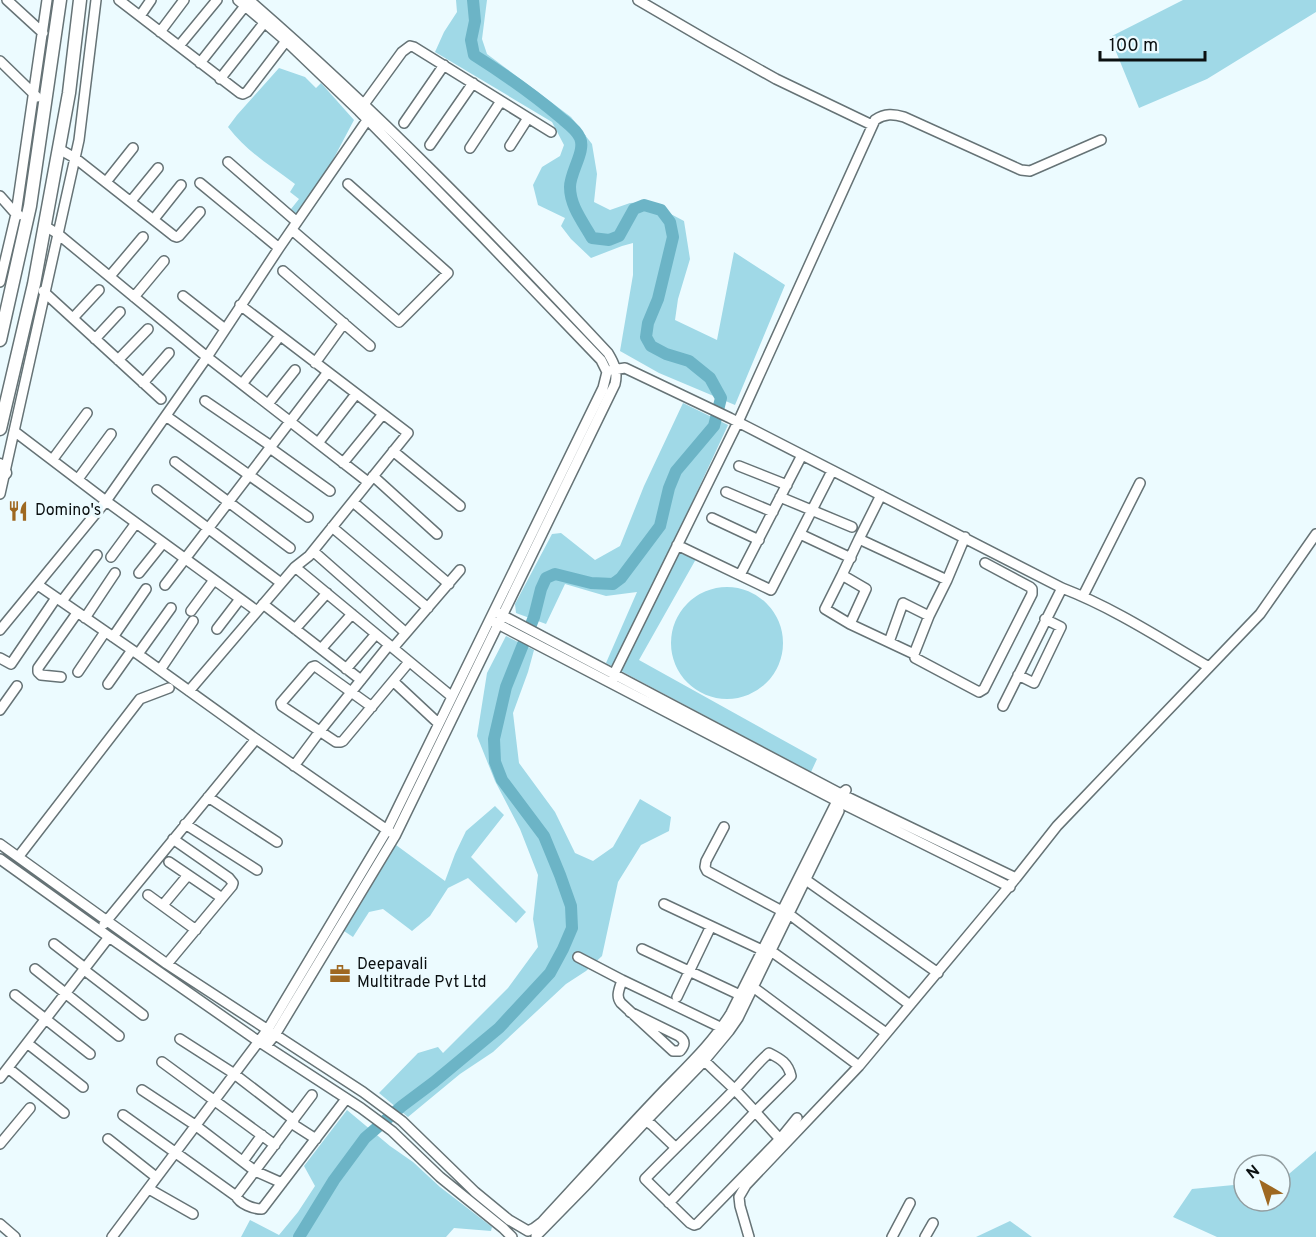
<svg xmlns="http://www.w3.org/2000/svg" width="1316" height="1237" font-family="Overpass,sans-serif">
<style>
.green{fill:#a0d9e7}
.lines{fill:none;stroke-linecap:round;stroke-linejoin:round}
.river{stroke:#6cb4c6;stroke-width:12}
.minor-casing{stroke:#667376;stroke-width:12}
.major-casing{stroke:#667376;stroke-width:15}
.minor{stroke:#fff;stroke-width:9}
.major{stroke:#fff;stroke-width:12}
.labels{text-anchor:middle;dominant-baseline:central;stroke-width:6;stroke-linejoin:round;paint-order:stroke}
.poi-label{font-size:16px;fill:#0b1011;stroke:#ecfbff;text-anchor:start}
</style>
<rect width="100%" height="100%" fill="#ecfbff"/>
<!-- green -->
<path class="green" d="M 456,0 L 487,0 L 482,39 L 487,54 L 571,117 L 592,144 L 597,174 L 594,202 L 610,210 L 630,203 L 648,202 L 684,221 L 690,259 L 678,299 L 675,320 L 717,340 L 734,252 L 785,285 L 735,405 L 659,373 L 620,351 L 633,275 L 633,243 L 622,246 L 591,258 L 571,239 L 561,226 L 565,218 L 538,205 L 533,185 L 542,167 L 560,156 L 564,145 L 552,122 L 435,52 L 444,32 L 457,12 Z
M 1183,0 L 1316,0 L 1316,12 L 1207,79 L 1139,108 L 1110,37 Z
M 279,68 L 305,77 L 316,88 L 321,83 L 354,120 L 326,173 L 298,216 L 291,209 L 299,199 L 290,192 L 295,184 C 270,165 247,152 228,127 L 237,115 Z
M 683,403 L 728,425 L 670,550 L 696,559 L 639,660 L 817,759 L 811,772 L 606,663 L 637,592 L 606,596 L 565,584 L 546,624 L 516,613 L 515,604 L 552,534 L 561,533 L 595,560 L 620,546 L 644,486 Z
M671 643a56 56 0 1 1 112 0a56 56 0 1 1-112 0Z
M 506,636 L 534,650 L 528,672 L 513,713 L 519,763 L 555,812 L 575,853 L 593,861 L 613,847 L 640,799 L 671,817 L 669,831 L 641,845 L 618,882 L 602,956 L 586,971 L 566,984 L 493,1052 L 460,1074 L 408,1117 L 379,1093 L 418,1053 L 438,1047 L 443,1053 L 508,988 L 538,947 L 533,919 L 538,875 L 520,829 L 495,781 L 477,736 L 487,673 Z
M 495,806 L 504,815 L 471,857 L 526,912 L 516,923 L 468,878 L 448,888 L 430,916 L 412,931 L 383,909 L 369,912 L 353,937 L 344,931 L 396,845 L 445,881 L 455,854 L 466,831 Z
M 347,1110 L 390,1146 L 413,1162 L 440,1187 L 492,1227 L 491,1231 L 454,1228 L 446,1237 L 241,1237 L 250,1220 L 279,1235 L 298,1212 L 315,1186 L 304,1166 Z
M 1316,1151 L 1316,1237 L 1217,1237 L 1173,1217 L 1192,1189 L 1244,1184 L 1244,1201 L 1280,1201 L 1280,1180 L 1283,1179 Z
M 1010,1221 L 1032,1237 L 976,1237 Z"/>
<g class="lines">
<!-- river -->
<path class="river" d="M 299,1237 L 334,1180 L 365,1138 L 402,1106 L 434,1082 L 499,1028 L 550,973 L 563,949 L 572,928 L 571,906 L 560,875 L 544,836 L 502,780 L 495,762 L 494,739 L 506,687 L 534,617 L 541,589 L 546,578 L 555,574 L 591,583 L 613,584 L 621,578 L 660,526 L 669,488 L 676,471 L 714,426 L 721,398 L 710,378 L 689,361 L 666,354 L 651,346 L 646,337 L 648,323 L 658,299 L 673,237 L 670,222 L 661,210 L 644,205 L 634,209 L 619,236 L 609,240 L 592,238 C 583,222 570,206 570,187 C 570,172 586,151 580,138 C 577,130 567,123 561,118 C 534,95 504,74 474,55 L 471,40 L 475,21 L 473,0"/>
<!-- minor casing -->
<g class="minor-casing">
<path id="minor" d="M 7,0 L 43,33
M 119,0 L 240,93 L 243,94 L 247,92 L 286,41
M 249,0 C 376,110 493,230 608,353 C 614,363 618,371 615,384 L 395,836 L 275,1035 L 266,1046
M 638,0 L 710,42 L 776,79 L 872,125
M 140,16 L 151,0
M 160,32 L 184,0
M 179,46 L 217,0
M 0,61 L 37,97
M 200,63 L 245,6
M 220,79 L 264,23
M 362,107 L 402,52 L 410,46 L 414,47 L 551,132
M 404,123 L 444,65
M 430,145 L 473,83
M 510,146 L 528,118
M 470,148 L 501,101
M 59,149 L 75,158 L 174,236 L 177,237 L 179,236 L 200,212
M 228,162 L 297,222
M 106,182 L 133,148
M 200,183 L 279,248
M 0,196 L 16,214 L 19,215
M 131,201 L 158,168
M 154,219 L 181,185
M 45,226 L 58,234 L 207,357 L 368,482
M 292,230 L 399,322 L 448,273 L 348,184
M 283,271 L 370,346
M 110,276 L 143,237
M 0,282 L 16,214 L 47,0
M 43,291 L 161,399
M 183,296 L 225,329
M 134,297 L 164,261
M 73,318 L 99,290
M 95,339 L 120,312
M 118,360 L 148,329
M 315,363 L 344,323
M 612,370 L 625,368 L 730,418 L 1062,588 C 1114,608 1161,639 1209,667
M 143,383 L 169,353
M 242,384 L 280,336
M 205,401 L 271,446
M 268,404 L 295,370
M 166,416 L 308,517
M 14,431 L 106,501 L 257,611
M 318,443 L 356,394
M 270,448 L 330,491
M 393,451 L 460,506
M 53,459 L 87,413
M 175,462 L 290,548
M 343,463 L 383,414
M 739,466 L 787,485
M 373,476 L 437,534
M 78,479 L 111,434
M 157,490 L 281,583
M 726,492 L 773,512
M 0,494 L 79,140 L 96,0
M 780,497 L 852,527
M 353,502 L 449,584
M 712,518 L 759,540
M 332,527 L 428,608
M 800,534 L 851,558
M 677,545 L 771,590 L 832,471
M 313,551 L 406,633
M 111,557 L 136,523
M 295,567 L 451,696
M 139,573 L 163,543
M 740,575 L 802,455
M 842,575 L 859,539
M 947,580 L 965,537
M 38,585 L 135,652 L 256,739 L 390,832
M 165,585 L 328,372
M 1083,596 L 1140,483
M 62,601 L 97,555
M 263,604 L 361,680
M 191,611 L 214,580
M 498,613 L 841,794 L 1016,878
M 85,618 L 115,573
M 494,622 L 837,801 L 1010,887
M 850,624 L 866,589 L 842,575 L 825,609 L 850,624 L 914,654 L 929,616 L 947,580 L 859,539 L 881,495
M 217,629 L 240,599
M 295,629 L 327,593
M 0,630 L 106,501 L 207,357 L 279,248 L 370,116
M 113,637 L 146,589
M 889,642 L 903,603 L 929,616
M 393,648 L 460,570
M 321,649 L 352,614
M 138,654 L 171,608
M 0,658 L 11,664 L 56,598
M 915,658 L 979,692 L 984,689 L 1032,594 L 1032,589 L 1030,587 L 985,563
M 346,669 L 376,634
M 160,670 L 193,621
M 78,672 L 105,632
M 1018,675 L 1034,683 L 1061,627 L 1045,619
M 61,677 L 41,675 L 38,672 L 38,668 L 77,613
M 393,681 L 438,723
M 610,682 L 738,422 L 875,120 C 885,113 894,114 904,117 L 1021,170 L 1030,171 L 1101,140
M 108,684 L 132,650
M 189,691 L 295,567 L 309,556 L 408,433 L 240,305
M 1003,706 L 1062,588
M 372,707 L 315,666 L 312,667 L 281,703 L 282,706 L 336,742 L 341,742 L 343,741 L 409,662
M 0,710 L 17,686
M 294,766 L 320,731 L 389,645
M 208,797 L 277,842
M 185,824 L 257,870
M 724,827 L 706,861 L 705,867 L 707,871 L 782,911
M 0,844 L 167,964 L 363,1092 L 402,1121 L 475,1192 L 509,1220 L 528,1231 L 534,1228 L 542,1222 C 580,1181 617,1140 655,1100 C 681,1072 711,1046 731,1013 L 837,801 L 841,794 L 846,790
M 19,856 L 140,699 L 169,688
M 0,859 L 109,937 L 258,1041 L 361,1108 L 392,1131 L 440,1177 L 503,1228 L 512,1237
M 169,862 L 222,898
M 806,880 L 938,973
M 148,895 L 196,930
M 664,904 L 762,950
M 163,905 L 188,875
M 789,914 L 910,1005
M 104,924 L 256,739
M 54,944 L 85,968
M 642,949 L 740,995
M 771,951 L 886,1033
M 578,957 L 622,980 L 722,1028
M 167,964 L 232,886 L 233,883 L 229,878 L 173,839
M 35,969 L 119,1036
M 83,969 L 143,1015
M 622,980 C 620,988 615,996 621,1003 L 673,1051 L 680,1051 C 685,1045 686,1041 679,1036 L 630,1012
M 753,987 L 859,1066
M 15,995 L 90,1054
M 677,997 L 711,926
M 180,1039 L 233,1073 L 294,1120
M 27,1043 L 83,1087
M 162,1062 L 275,1145
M 8,1068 L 64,1113
M 0,1078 L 109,937
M 142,1090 L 195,1125 L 255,1171 L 282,1183
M 312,1095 L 236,1196 C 240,1204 253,1209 262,1209 L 346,1099
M 123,1115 L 236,1196
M 643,1119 L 652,1125 L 675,1147
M 291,1123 L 316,1139
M 108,1139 L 156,1177
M 780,1139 L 797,1118
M 0,1144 L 30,1108
M 243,1161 L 262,1135
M 149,1189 L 193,1214
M 669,1203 L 755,1112 L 791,1076 C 788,1063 781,1059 769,1053 C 756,1064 746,1078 734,1090 C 705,1120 674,1149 645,1179 L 690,1223 L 694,1225 L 697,1224 L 780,1139 C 764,1122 750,1105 734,1089 C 722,1077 710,1067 699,1055
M 0,1224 L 15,1237
M 112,1237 L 268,1029 L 387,830 L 603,388 L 607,372 L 601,360 L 480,234 L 359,111 L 286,41 L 238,0
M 537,1237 L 536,1236 L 541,1231 L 586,1185 L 646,1121 L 704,1061 L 729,1031 L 738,1018 L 839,811
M 749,1237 L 740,1206 L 739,1197 L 746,1185 L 859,1066 L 1016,878 L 1057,826 L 1260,614 L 1316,534
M 892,1237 L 910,1203
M 925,1237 L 933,1223"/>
</g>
<!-- major casing -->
<g class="major-casing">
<path id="major" d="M 0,340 L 30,206 L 60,0
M 0,429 L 34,284 L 69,93 L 80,0
M 0,465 L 5,473"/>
</g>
<!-- minor -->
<use href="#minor" class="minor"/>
<!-- major -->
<use href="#major" class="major"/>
</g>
<!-- icons -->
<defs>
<g id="restaurant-bare" transform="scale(1.62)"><path d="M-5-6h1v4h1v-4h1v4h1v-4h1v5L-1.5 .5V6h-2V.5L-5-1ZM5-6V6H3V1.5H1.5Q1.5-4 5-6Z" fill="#9e6821" stroke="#ecfbff" stroke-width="2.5" paint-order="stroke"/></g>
<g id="office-bare" transform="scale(1.62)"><path d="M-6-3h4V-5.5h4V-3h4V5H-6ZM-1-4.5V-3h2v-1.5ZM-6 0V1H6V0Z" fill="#9e6821" stroke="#ecfbff" stroke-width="2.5" paint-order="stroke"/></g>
</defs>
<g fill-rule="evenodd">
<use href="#restaurant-bare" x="18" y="511"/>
<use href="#office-bare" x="340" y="974"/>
</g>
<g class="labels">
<!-- poi labels -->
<g class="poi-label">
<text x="35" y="511">Domino's</text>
<text x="357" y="965">Deepavali<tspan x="357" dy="18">Multitrade Pvt Ltd</tspan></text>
</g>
</g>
<!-- north arrow -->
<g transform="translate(1262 1183) rotate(321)"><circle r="28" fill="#ecfbff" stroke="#929da0" stroke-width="1.5"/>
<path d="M0-4.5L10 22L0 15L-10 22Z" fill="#9e6821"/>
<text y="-9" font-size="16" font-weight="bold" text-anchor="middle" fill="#0b1011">N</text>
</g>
<!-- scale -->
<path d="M1100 51v9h105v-9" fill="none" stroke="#0b1011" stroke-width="3"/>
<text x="1109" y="51" font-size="18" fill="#0b1011" stroke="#ecfbff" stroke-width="4.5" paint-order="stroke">100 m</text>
</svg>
